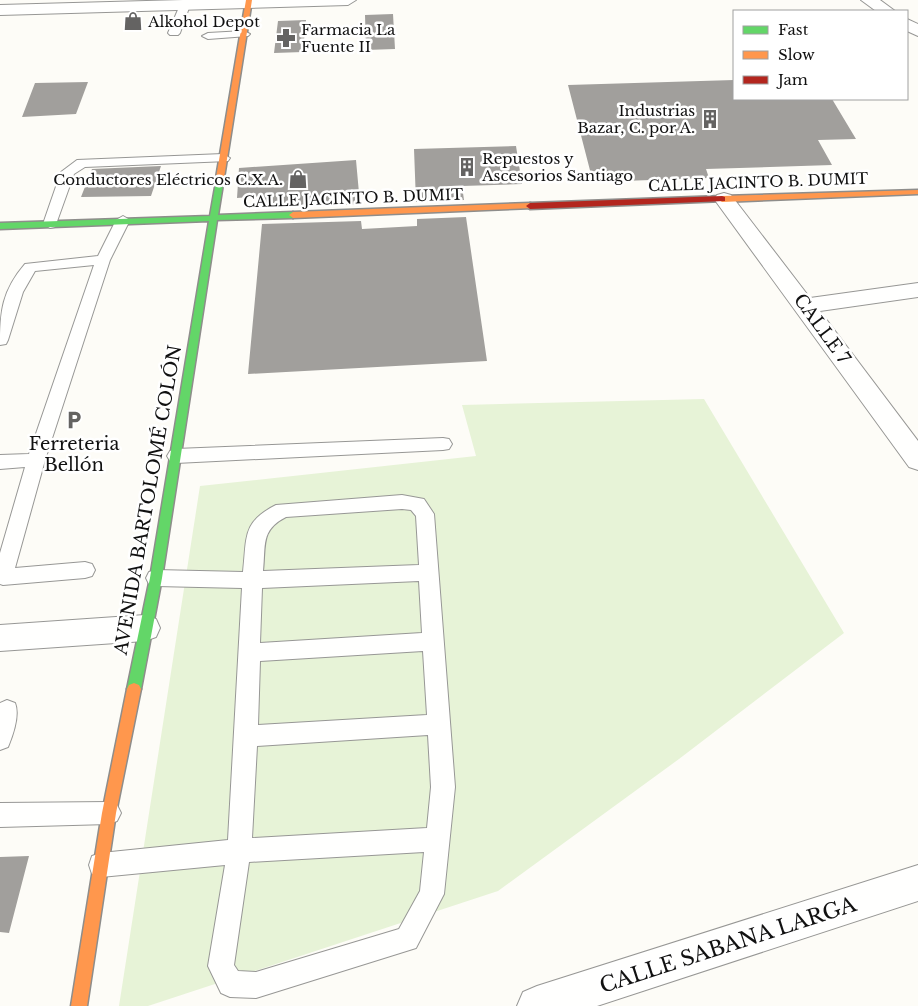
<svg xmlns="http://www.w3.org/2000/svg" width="918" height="1006" font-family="'Libre Baskerville',serif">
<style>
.green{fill:#e7f3d7}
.building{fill:#a19f9c}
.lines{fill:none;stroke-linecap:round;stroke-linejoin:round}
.lane-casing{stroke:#979795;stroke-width:2}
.street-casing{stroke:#979795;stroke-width:2}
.fast-casing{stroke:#8e8d8b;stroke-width:3}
.slow-casing{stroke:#8e8d8b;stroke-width:3}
.jam-casing{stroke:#8e8d8b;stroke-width:3}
.lane{fill:#fffffe;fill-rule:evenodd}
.street{fill:#fffffe;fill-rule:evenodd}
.fast{fill:#63d668;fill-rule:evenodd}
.slow{fill:#ff974d;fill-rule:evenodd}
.jam{fill:#b3261e;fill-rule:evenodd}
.labels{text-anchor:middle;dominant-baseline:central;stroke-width:5;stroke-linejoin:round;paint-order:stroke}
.far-poi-label{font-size:15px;fill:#111;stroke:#fff;text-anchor:start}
.far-street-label{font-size:15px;fill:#111;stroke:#fff}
.street-label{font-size:18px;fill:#111;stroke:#fff}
.poi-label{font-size:18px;fill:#111;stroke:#fff}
.near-street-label{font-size:21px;fill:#111;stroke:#fff}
</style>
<rect width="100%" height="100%" fill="#fdfcf7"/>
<!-- green -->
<path class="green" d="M 704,399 L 844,633 L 679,759 L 498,891 L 148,1006 L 119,1006 L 200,486 L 476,456 L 462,405 Z"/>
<!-- building -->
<path class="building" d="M 393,14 L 395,49 L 366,50 L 365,15 Z
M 306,20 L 303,52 L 274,53 L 278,21 Z
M 734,80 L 734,99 L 832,99 L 856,139 L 818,140 L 832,165 L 706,169 L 709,178 L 593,182 L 568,85 Z
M 88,82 L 76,114 L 22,117 L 35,83 Z
M 516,146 L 522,184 L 462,186 L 464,200 L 416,202 L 414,149 Z
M 356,160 L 360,204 L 263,208 L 264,196 L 237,198 L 239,168 Z
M 161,166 L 151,196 L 81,197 L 92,169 Z
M 466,217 L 487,361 L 248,374 L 262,224 L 361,221 L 362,229 L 417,226 L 417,219 Z
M 29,856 L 9,933 L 0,932 L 0,857 Z"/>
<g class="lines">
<!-- lane casing -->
<g class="lane-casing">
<path id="lane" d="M 185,2 L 190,5 L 180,33 L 178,35 L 170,35 L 168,33 L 180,5 Z
M 244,31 L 250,34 L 248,36 L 208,39 L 202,36 L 208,33 Z
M 223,154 L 230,158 L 228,161 L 85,167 L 74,174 L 55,227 L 50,228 L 43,224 L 61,172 L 77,160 Z
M 123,216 L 130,220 L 110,260 L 45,460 L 15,568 L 85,562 L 92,564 L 95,570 L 92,576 L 85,578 L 3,585 L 0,584 L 0,553 L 25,467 L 0,469 L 0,455 L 29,454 L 94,265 L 35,271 L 23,292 L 8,340 L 6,344 L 0,345 C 0,311 2,291 25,264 L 98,256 L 116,220 Z
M 443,438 L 449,439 L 452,444 L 449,449 L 443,450 L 176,463 L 170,461 L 167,456 L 170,451 L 176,449 Z
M 402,495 L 424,499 L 434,514 L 455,787 L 444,894 L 416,948 L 256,998 L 230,997 L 221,993 L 208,966 L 225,865 L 101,877 L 92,874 L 89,865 L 92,856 L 101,853 L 228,840 L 242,588 L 156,586 L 149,584 L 146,578 L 149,572 L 156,570 L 243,572 C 247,537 242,522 276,505 ZM 402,509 L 411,510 L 416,516 L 419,565 L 263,571 C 266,546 260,530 286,517 ZM 419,581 L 422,633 L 260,643 L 262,588 ZM 423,651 L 427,715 L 258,725 L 260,661 ZM 428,735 L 431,787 L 427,828 L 252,838 L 257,746 ZM 424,852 L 420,891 L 399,929 L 256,972 L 238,971 L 234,965 L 249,862 Z
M 7,700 L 15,703 C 20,715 13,735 8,747 L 0,750 L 0,703 Z
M 109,802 L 117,805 L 121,813 L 117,821 L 109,824 L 0,827 L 0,803 Z"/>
</g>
<!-- street casing -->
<g class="street-casing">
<path id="street" d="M 183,0 L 356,0 L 348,5 L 0,15 L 0,5 Z
M 861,0 L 880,0 L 895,11 L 876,11 Z
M 907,19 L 918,24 L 918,36 L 907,31 Z
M 724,193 L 731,195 L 810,298 L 918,283 L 918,297 L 820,311 L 918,441 L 918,470 L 909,467 L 717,203 L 714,199 L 717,195 Z
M 145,615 L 156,619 L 160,628 L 156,637 L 145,641 L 0,651 L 0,625 Z
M 918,865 L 918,901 L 597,1006 L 517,1006 L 523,992 L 537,986 Z"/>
</g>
<!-- fast casing -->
<g class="fast-casing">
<path id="fast" d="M 217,176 L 224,178 L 218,215 L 293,212 L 297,215 L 293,218 L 217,220 L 162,578 L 141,689 L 139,693 L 134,695 L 129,693 L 127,689 L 150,578 L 209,221 L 0,229 L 0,223 L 210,216 Z"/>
</g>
<!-- slow casing -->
<g class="slow-casing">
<path id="slow" d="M 246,0 L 252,0 L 224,178 L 220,180 L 216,178 Z
M 918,190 L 918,194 L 722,202 L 718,199 L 722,196 Z
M 530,203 L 533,204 L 533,208 L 293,218 L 289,215 L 293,212 Z
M 134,683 L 139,685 L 141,689 L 116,813 L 87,1006 L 71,1006 L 102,813 L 127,689 L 129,685 Z"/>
</g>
<!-- jam casing -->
<g class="jam-casing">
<path id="jam" d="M 722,196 L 725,197 L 725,201 L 530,209 L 526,206 L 530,203 Z"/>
</g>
<!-- lane -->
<use href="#lane" class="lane"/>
<!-- street -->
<use href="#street" class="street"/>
<!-- fast -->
<use href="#fast" class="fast"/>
<!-- slow -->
<use href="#slow" class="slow"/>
<!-- jam -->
<use href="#jam" class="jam"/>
</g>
<!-- icons -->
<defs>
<g id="shop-bare" transform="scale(1.5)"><path d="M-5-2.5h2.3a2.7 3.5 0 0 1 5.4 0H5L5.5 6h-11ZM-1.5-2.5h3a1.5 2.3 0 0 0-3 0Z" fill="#646362" stroke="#fff" stroke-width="2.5" paint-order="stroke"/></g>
<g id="pharmacy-bare" transform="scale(1.5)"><path d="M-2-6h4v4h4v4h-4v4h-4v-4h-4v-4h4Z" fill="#646362" stroke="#fff" stroke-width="2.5" paint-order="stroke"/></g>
<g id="building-bare" transform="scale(1.5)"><path d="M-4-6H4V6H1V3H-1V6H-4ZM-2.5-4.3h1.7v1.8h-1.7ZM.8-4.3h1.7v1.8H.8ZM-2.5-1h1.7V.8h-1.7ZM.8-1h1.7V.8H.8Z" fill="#646362" stroke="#fff" stroke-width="2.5" paint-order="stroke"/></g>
<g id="parking-bare" transform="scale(1.5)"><path d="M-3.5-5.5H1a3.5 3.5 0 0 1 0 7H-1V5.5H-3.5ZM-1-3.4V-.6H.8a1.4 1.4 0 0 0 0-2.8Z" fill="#646362" stroke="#fff" stroke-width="2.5" paint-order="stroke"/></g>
</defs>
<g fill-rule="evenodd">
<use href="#shop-bare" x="133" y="21"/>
<use href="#pharmacy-bare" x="286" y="38"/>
<use href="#building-bare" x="710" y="119"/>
<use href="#building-bare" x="467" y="167"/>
<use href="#shop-bare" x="298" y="179"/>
<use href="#parking-bare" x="74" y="420"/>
</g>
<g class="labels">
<!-- far-poi labels -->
<g class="far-poi-label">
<text x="148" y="21">Alkohol Depot</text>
<text x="301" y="29">Farmacia La<tspan x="301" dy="17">Fuente II</tspan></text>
<text x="695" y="110" text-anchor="end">Industrias<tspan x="695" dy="17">Bazar, C. por A.</tspan></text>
<text x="482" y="158">Repuestos y<tspan x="482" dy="17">Ascesorios Santiago</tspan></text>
<text x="283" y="179" text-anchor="end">Conductores Eléctricos C.X.A.</text>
</g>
<!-- far-street labels -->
<g class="far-street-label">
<text transform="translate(758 182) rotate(-2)">CALLE JACINTO B. DUMIT</text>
<text transform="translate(353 198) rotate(-2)">CALLE JACINTO B. DUMIT</text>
</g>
<!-- street labels -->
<g class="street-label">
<text transform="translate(822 329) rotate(54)">CALLE 7</text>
<text transform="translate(148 500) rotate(-80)">AVENIDA BARTOLOMÉ COLÓN</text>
</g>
<!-- poi labels -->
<g class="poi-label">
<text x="74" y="444">Ferreteria<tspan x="74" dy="21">Bellón</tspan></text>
</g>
<!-- near-street labels -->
<g class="near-street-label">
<text transform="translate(728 945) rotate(-18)">CALLE SABANA LARGA</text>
</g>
</g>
<!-- legend -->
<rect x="733" y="10" width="175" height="90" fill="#ffffff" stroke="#a0a0a0"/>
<rect x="743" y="26" width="25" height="8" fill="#63d668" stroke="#a0a0a0"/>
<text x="778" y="35" font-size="15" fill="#111111">Fast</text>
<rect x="743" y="51" width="25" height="8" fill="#ff974d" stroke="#a0a0a0"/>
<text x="778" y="60" font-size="15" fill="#111111">Slow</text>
<rect x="743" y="76" width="25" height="8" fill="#b3261e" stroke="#a0a0a0"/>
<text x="778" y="85" font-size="15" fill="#111111">Jam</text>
</svg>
